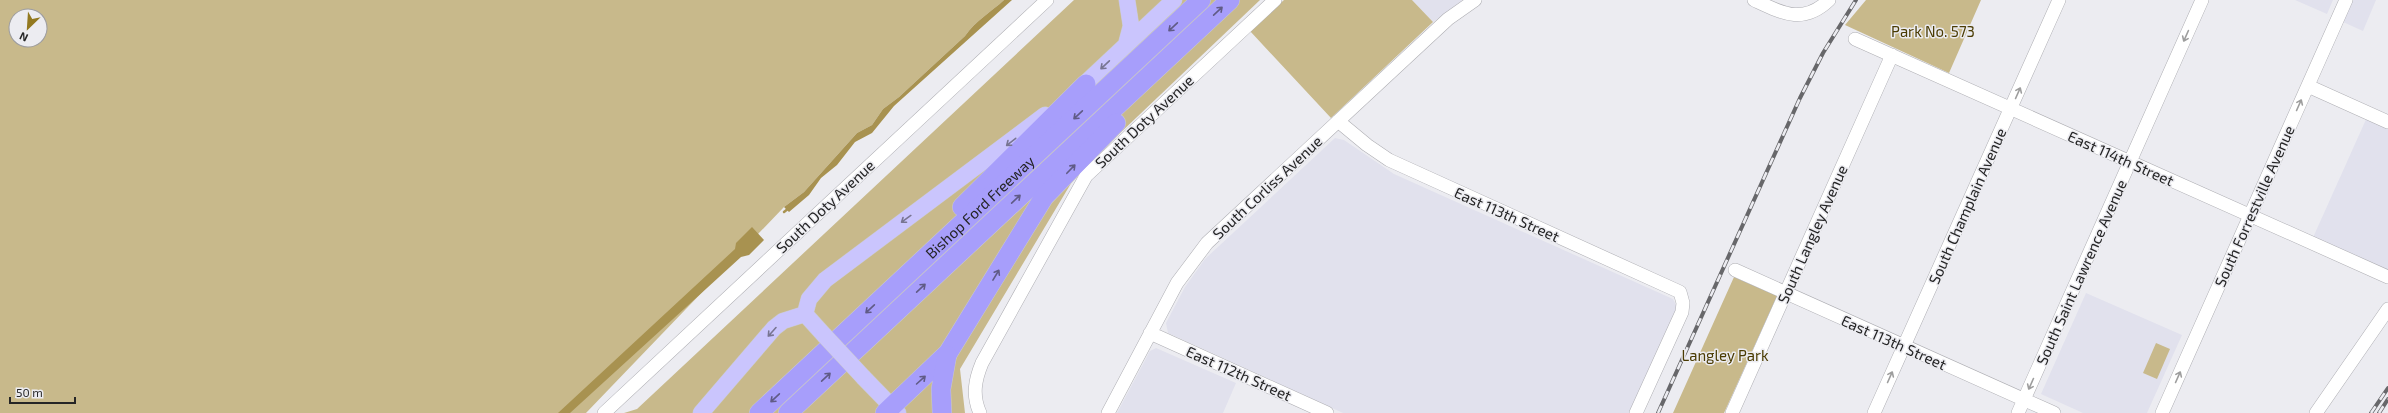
<svg xmlns="http://www.w3.org/2000/svg" width="2388" height="413" font-family="'Exo 2',sans-serif">
<style>
.built{fill:#e1e1ed}
.green{fill:#c8b98b;fill-rule:evenodd}
.water{fill:#a89250}
.lines{fill:none;stroke-linecap:round;stroke-linejoin:round}
.stream{stroke:#a89250;stroke-width:2.5}
.minor-casing{stroke:#aeaeb3;stroke-width:14}
.major-casing{stroke:#cbcbcb;stroke-width:17}
.highway-casing{stroke:#cbcbcb;stroke-width:20}
.minor{stroke:#fff;stroke-width:13}
.major{stroke:#cac5fd;stroke-width:16}
.highway{stroke:#a79efb;stroke-width:19}
.rail-casing{stroke:#67676a;stroke-width:4}
.rail{stroke:#ececf1;stroke-width:2.5;stroke-dasharray:8;stroke-linecap:butt}
.major-bridge-casing{stroke:#cbcbcb;stroke-width:17;stroke-linecap:butt}
.major-bridge{stroke:#cac5fd;stroke-width:16}
.oneway{stroke:#605b86}
.oneway2{stroke:#9d9d9d}
.oneway3{stroke:#787592}
.labels{text-anchor:middle;dominant-baseline:central;stroke-width:3;stroke-linejoin:round;paint-order:stroke}
.park-label{font-size:15px;fill:#4a3b02;stroke:#ececf1}
.street-label{font-size:15px;fill:#252526;stroke:#ececf1}
</style>
<rect width="100%" height="100%" fill="#ececf1"/>
<!-- built -->
<path class="built" d="M 1412,0 L 1463,0 L 1433,22 Z
M 2295,0 L 2333,0 L 2327,14 Z
M 2353,0 L 2376,0 L 2363,31 L 2343,22 Z
M 2368,115 L 2388,124 L 2388,277 L 2311,242 Z
M 1335,138 L 1344,140 L 1394,174 L 1673,299 L 1677,307 L 1676,311 L 1630,413 L 1343,413 L 1168,333 L 1166,323 L 1185,287 L 1205,259 Z
M 2086,293 L 2182,335 L 2147,413 L 2083,413 L 2041,394 Z
M 1156,348 L 1236,383 L 1223,413 L 1117,413 L 1150,351 Z"/>
<!-- green -->
<path class="green" d="M 0,0 L 1004,0 C 991,12 975,21 965,36 L 899,97 L 883,109 L 872,125 L 857,133 L 804,192 L 784,207 L 586,413 L 0,413 ZM 16,16 L 40,16 L 40,40 L 16,40 Z
M 1074,0 L 1260,0 L 1076,175 L 960,369 L 965,413 L 624,413 L 637,409 Z
M 1284,0 L 1412,0 L 1433,22 L 1331,118 L 1250,31 Z
M 1866,0 L 1981,0 L 1949,73 L 1845,25 Z
M 1734,277 L 1777,296 L 1724,413 L 1673,413 Z
M 2156,343 L 2170,349 L 2157,379 L 2143,373 Z"/>
<!-- water -->
<path class="water" d="M 1004,0 L 1012,0 L 894,106 L 872,133 L 855,142 L 837,165 L 821,178 L 809,195 L 789,212 L 784,207 L 804,192 L 857,133 L 872,125 L 883,109 L 899,97 L 965,36 C 975,21 991,12 1004,0 Z
M 752,227 L 764,240 L 749,255 L 741,257 L 570,413 L 558,413 L 735,249 L 736,243 Z"/>
<g class="lines">
<!-- stream -->
<path class="stream" d="M 784,212 L 789,208"/>
<!-- minor casing -->
<g class="minor-casing">
<path id="minor" d="M 1754,0 C 1782,13 1803,25 1829,0
M 1855,39 L 2388,277
M 2308,86 L 2388,122
M 1338,121 L 1367,145 L 1389,160 L 1680,292 L 1683,303 L 1682,312 L 1636,413
M 1735,270 L 2054,413
M 1150,333 L 1327,413
M 604,413 L 1047,0
M 980,413 C 972,395 975,380 982,363 L 1086,176 L 1275,0
M 1108,413 L 1177,283 L 1207,243 L 1448,19 L 1475,0
M 1732,413 L 1892,55
M 1874,413 L 2059,0
M 2018,413 L 2202,0
M 2162,413 L 2346,0
M 2316,413 L 2388,309"/>
</g>
<!-- major casing -->
<g class="major-casing">
<path id="major" d="M 1126,45 L 1131,26 L 1127,0
M 1077,91 L 1174,0
M 805,314 L 809,299 L 825,280 L 1045,115
M 805,314 L 824,335
M 864,378 L 898,413
M 701,413 L 774,328 L 783,321 L 805,314"/>
</g>
<!-- highway casing -->
<g class="highway-casing">
<g id="highway">
<path d="M 962,207 L 1086,84"/>
<path id="s1" d="M 759,413 L 1201,0"/>
<path d="M 788,413 L 1230,0"/>
<path d="M 885,413 L 948,353 L 1044,197 L 1116,123"/>
<path d="M 942,413 L 941,389 L 947,355"/>
</g>
</g>
<!-- minor -->
<use href="#minor" class="minor"/>
<!-- major -->
<use href="#major" class="major"/>
<!-- highway -->
<use href="#highway" class="highway"/>
<!-- rail casing -->
<g class="rail-casing">
<path id="rail" d="M 1658,413 L 1800,98 L 1823,53 L 1856,0
M 2371,413 L 2388,388
M 2379,413 L 2388,399"/>
</g>
<!-- rail -->
<use href="#rail" class="rail"/>
<!-- major-bridge casing -->
<g class="major-bridge-casing">
<path id="major-bridge" d="M 824,335 L 864,378"/>
</g>
<!-- major-bridge -->
<use href="#major-bridge" class="major-bridge"/>
</g>
<!-- one-way arrows -->
<defs><path id="oneway-shaft" d="M-6 0H5M1.5-3L5.5 0L1.5 3" fill="none" stroke-width="1.6" stroke-linecap="round" stroke-linejoin="round"/></defs>
<g class="oneway">
<use href="#oneway-shaft" transform="translate(1218 11) rotate(-43)"/>
<use href="#oneway-shaft" transform="translate(1173 27) rotate(137)"/>
<use href="#oneway-shaft" transform="translate(1078 115) rotate(137)"/>
<use href="#oneway-shaft" transform="translate(1071 169) rotate(-46)"/>
<use href="#oneway-shaft" transform="translate(1016 199) rotate(-43)"/>
<use href="#oneway-shaft" transform="translate(996 275) rotate(-59)"/>
<use href="#oneway-shaft" transform="translate(921 288) rotate(-43)"/>
<use href="#oneway-shaft" transform="translate(870 309) rotate(137)"/>
<use href="#oneway-shaft" transform="translate(826 377) rotate(-43)"/>
<use href="#oneway-shaft" transform="translate(921 380) rotate(-42)"/>
<use href="#oneway-shaft" transform="translate(775 398) rotate(137)"/>
</g>
<g class="oneway2">
<use href="#oneway-shaft" transform="translate(2186 36) rotate(114)"/>
<use href="#oneway-shaft" transform="translate(2018 93) rotate(-66)"/>
<use href="#oneway-shaft" transform="translate(2299 105) rotate(-66)"/>
<use href="#oneway-shaft" transform="translate(1890 377) rotate(-66)"/>
<use href="#oneway-shaft" transform="translate(2178 377) rotate(-66)"/>
<use href="#oneway-shaft" transform="translate(2031 384) rotate(114)"/>
</g>
<g class="oneway3">
<use href="#oneway-shaft" transform="translate(1105 65) rotate(137)"/>
<use href="#oneway-shaft" transform="translate(1011 142) rotate(142)"/>
<use href="#oneway-shaft" transform="translate(906 219) rotate(144)"/>
<use href="#oneway-shaft" transform="translate(772 332) rotate(132)"/>
</g>
<g class="labels">
<!-- park labels -->
<g class="park-label">
<text x="1933" y="31">Park No. 573</text>
<text x="1725" y="355">Langley Park</text>
</g>
<!-- street labels -->
<g class="street-label">
<text transform="translate(1144 121) rotate(-43)">South Doty Avenue</text>
<text transform="translate(2121 158) rotate(24)">East 114th Street</text>
<text transform="translate(1267 187) rotate(-43)">South Corliss Avenue</text>
<text transform="translate(825 206) rotate(-43)">South Doty Avenue</text>
<text transform="translate(1967 206) rotate(-66)">South Champlain Avenue</text>
<text transform="translate(2254 206) rotate(-66)">South Forrestville Avenue</text>
<text stroke="none"><textPath href="#s1" startOffset="302">Bishop Ford Freeway</textPath></text>
<text transform="translate(1507 214) rotate(24)">East 113th Street</text>
<text transform="translate(1812 234) rotate(-66)">South Langley Avenue</text>
<text transform="translate(2081 272) rotate(-66)">South Saint Lawrence Avenue</text>
<text transform="translate(1894 342) rotate(24)">East 113th Street</text>
<text transform="translate(1239 373) rotate(24)">East 112th Street</text>
</g>
</g>
<!-- north arrow -->
<g transform="translate(28 28) rotate(205)"><circle r="19" fill="#ececf1" stroke="#9c9ca0"/>
<path d="M0-3L7 15L0 10L-7 15Z" fill="#937920"/>
<text y="-6" font-size="11" font-weight="bold" text-anchor="middle" fill="#252526">N</text>
</g>
<!-- scale -->
<path d="M10 397v6h65v-6" fill="none" stroke="#252526" stroke-width="2"/>
<text x="16" y="397" font-size="12" fill="#252526" stroke="#ececf1" stroke-width="3" paint-order="stroke">50 m</text>
</svg>
